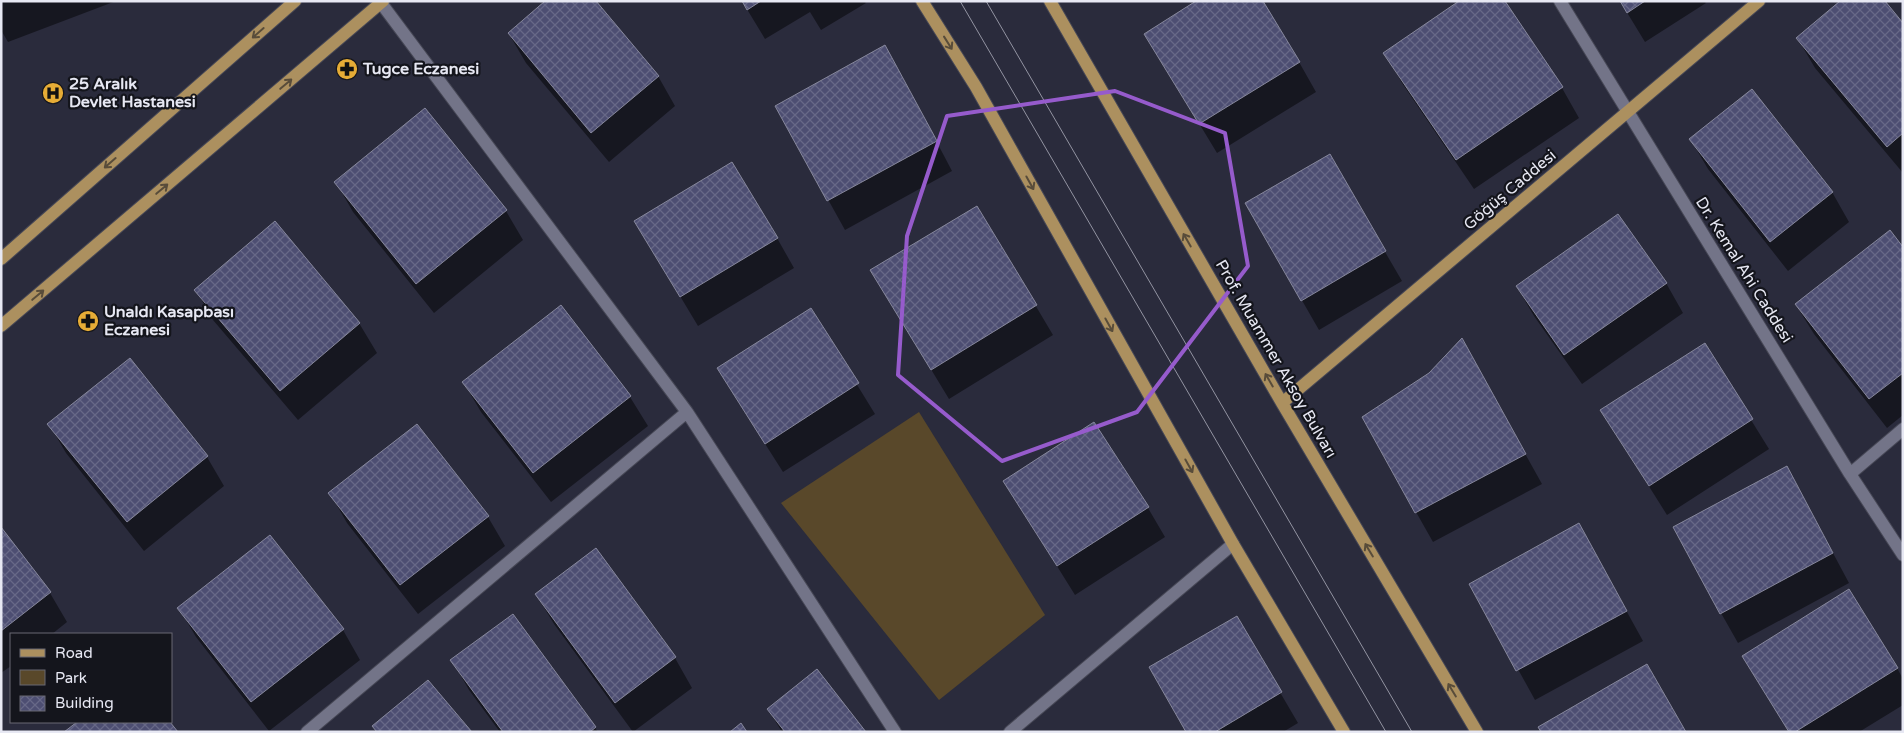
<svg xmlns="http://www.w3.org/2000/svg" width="1904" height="733" font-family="'Varela Round',sans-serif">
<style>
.green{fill:#59482a}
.shadow{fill:#0007}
.building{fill:url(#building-cross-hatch);stroke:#86879c}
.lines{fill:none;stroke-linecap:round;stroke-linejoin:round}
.minor-casing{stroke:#464755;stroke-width:14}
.major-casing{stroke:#464755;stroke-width:14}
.minor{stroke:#737488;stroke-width:12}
.major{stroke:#ac905f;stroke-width:12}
.tram{stroke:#9394a2;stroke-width:1}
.oneway{stroke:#584c3a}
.marked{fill:none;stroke:#965bcc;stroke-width:4;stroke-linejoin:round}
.labels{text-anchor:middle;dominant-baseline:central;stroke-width:4.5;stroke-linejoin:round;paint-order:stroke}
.poi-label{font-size:16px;font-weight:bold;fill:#e7e8f3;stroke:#14151c;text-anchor:start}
.street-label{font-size:16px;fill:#e7e8f3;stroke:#14151c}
</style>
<defs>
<pattern id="building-cross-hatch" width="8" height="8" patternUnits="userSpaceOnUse" patternTransform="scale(1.25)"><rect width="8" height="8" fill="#4d4e72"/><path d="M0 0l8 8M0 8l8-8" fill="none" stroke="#676887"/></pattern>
</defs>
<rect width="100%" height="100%" fill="#2a2b3c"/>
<!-- green -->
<path class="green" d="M 919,412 L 1045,615 L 939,700 L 781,503 Z"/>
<!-- shadow -->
<path class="shadow" d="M 1,1 L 116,1 L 8,42 L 1,30 Z
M 742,1 L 864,1 L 866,3 L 821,30 L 810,12 L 765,39 Z
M 1503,1 L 1562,88 L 1579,118 L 1474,189 L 1402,83 L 1385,53 Z
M 1620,1 L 1704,1 L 1706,3 L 1645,42 Z
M 1903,25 L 1903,173 L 1815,68 L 1798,39 Z
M 509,34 L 658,76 L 675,106 L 609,162 L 526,63 Z
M 1299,62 L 1316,92 L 1217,153 L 1163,64 Z
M 902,76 L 952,171 L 845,230 L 776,106 Z
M 1691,140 L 1832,192 L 1849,222 L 1788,271 L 1708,169 Z
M 1329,156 L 1402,281 L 1319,330 L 1246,203 Z
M 336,182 L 506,211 L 523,240 L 434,313 L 353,212 Z
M 977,207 L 1053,335 L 949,399 L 889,300 Z
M 777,238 L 794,268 L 698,326 L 653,251 Z
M 1903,249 L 1903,415 L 1887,428 L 1814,334 L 1796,305 Z
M 1666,283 L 1683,313 L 1582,384 L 1534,316 L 1517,287 Z
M 196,290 L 359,323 L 377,353 L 298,420 L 213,320 Z
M 560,307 L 630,397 L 648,426 L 551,502 L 481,412 L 464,383 Z
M 811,310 L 875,414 L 783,472 L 736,398 Z
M 1704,344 L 1769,449 L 1667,515 L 1601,410 Z
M 130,359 L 207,457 L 224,486 L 144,551 L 66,453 L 49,424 Z
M 1478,369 L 1542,484 L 1433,542 L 1416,512 Z
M 1004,481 L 1148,508 L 1165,537 L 1075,595 Z
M 330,493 L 488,517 L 505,546 L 418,614 L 347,523 Z
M 1803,497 L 1849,583 L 1738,643 L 1721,613 Z
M 1,529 L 50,593 L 67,622 L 52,634 L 11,634 L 11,666 L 1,673 Z
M 270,537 L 343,630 L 360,660 L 269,731 L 196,637 L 179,608 Z
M 596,550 L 675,658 L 692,688 L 633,732 L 554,624 L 536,594 Z
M 1595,554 L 1643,641 L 1535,700 L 1471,584 Z
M 512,615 L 595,728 L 598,732 L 500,732 L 469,690 L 452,660 Z
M 1236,617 L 1298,723 L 1283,732 L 1188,732 Z
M 1897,668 L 1903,679 L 1903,705 L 1859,732 L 1789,732 Z
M 768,709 L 864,732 L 782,732 Z
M 79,722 L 168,722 L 176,732 L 66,732 Z"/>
<!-- building -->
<path class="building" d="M 545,1 L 596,1 L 659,76 L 591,133 L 508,33 Z
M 742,1 L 761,1 L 747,10 Z
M 1196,1 L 1263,1 L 1300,62 L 1199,124 L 1144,34 Z
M 1459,1 L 1505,1 L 1563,87 L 1456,160 L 1383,53 Z
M 1620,1 L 1645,1 L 1627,13 Z
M 1840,1 L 1885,1 L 1903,23 L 1903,133 L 1887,147 L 1796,38 Z
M 885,45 L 937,141 L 827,201 L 775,106 Z
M 1752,89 L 1833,192 L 1770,242 L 1689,139 Z
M 425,108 L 507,210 L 416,284 L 334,182 Z
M 1330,154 L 1386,251 L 1301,301 L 1245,203 Z
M 732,162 L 778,238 L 680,297 L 634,221 Z
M 977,206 L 1037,305 L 931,370 L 870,270 Z
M 1618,214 L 1667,283 L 1564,355 L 1516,286 Z
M 275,221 L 360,323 L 280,391 L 194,290 Z
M 1890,230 L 1903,247 L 1903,373 L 1869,399 L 1795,304 Z
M 561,305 L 631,396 L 533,473 L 462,382 Z
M 811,308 L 859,383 L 765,444 L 717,368 Z
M 1462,338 L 1526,454 L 1415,513 L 1362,417 L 1429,373 Z
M 1705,343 L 1753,419 L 1649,486 L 1600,410 Z
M 130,358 L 208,456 L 127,522 L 47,424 Z
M 1094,422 L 1149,507 L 1057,566 L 1003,481 Z
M 417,424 L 489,516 L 400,585 L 328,493 Z
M 1787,466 L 1833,553 L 1720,614 L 1673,527 Z
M 1579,523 L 1627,611 L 1516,671 L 1469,584 Z
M 1,527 L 51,592 L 1,631 Z
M 270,535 L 344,629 L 251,702 L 177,608 Z
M 596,548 L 676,657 L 615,703 L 535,594 Z
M 1849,589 L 1898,668 L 1795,732 L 1789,732 L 1742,656 Z
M 513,614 L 596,727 L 590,732 L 503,732 L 450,660 Z
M 1237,616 L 1282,692 L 1215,732 L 1186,732 L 1149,667 Z
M 1647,664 L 1686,732 L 1541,732 L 1538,727 Z
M 817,669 L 866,732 L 785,732 L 767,709 Z
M 428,680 L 472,732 L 377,732 L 372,726 Z
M 77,722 L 170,722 L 178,732 L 64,732 Z
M 741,723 L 747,732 L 730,732 Z"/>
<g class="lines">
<!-- minor casing -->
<g class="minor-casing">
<path id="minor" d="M 1560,1 L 1850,474 L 1903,555
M 381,3 L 687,412 L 895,732
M 1850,474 L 1903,429
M 307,732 L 687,412
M 1010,732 L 1233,544"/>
</g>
<!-- major casing -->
<g class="major-casing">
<path id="major" d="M 922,1 L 976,87 L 1233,544 L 1344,732
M 1050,1 L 1282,403 L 1477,732
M 1,259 L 295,1
M 1,326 L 383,1
M 1282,403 L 1759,1"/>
</g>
<!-- minor -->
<use href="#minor" class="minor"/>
<!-- major -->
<use href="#major" class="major"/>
<!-- tram -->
<path class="tram" d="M 960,1 L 1386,732
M 986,1 L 1412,732"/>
</g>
<!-- one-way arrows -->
<defs><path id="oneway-shaft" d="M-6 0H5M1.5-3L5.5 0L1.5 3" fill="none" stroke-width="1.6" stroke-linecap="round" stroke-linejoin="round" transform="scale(1.25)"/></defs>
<g class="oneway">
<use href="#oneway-shaft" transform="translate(258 33) rotate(139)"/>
<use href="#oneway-shaft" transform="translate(948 43) rotate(58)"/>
<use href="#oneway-shaft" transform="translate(286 84) rotate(-40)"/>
<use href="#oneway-shaft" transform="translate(110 163) rotate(139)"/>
<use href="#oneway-shaft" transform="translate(1030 183) rotate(61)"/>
<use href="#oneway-shaft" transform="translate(162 189) rotate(-40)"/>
<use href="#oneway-shaft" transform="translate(1187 240) rotate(-120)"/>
<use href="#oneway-shaft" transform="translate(38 295) rotate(-40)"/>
<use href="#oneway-shaft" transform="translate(1109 325) rotate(61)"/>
<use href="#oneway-shaft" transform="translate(1269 380) rotate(-120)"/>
<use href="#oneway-shaft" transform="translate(1189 466) rotate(61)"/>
<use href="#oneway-shaft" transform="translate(1369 550) rotate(-121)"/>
<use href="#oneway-shaft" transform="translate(1452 690) rotate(-121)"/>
</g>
<!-- marked area -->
<path class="marked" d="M 1115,91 L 1225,133 L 1248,266 L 1137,412 L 1002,461 L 898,375 L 907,236 L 947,116 Z"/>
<!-- icons -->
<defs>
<g id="pharmacy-disc" transform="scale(1.125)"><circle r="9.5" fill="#e6ac36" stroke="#14151c"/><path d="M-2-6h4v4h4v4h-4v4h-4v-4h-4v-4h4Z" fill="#111"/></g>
<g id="hospital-disc" transform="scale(1.125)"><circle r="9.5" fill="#e6ac36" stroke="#14151c"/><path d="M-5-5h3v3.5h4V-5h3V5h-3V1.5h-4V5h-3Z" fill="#111"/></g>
</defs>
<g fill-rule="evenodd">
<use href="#pharmacy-disc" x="347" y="69"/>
<use href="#hospital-disc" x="53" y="93"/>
<use href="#pharmacy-disc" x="88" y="321"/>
</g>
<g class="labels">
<!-- poi labels -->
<g class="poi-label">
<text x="363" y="69">Tugce Eczanesi</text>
<text x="69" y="84">25 Aralık<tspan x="69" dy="18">Devlet Hastanesi</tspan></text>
<text x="104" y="312">Unaldı Kasapbası<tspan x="104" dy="18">Eczanesi</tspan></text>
</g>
<!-- street labels -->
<g class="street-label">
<text transform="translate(1510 190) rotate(-40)">Göğüş Caddesi</text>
<text transform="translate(1744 270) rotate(58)">Dr. Kemal Ahi Caddesi</text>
<text transform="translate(1276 359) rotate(60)">Prof. Muammer Aksoy Bulvarı</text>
</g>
</g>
<!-- border -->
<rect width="1904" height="733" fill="none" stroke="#e7e8f3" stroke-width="5"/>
<!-- legend -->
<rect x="10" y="633" width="162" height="90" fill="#14151c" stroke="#686972"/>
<rect x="20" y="649" width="25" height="8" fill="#ac905f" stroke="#686972"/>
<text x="55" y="658" font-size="15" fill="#e7e8f3">Road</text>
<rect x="20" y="670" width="25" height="15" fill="#59482a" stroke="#686972"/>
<text x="55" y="683" font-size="15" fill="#e7e8f3">Park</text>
<rect x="20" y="696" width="25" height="15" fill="url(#building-cross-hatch)" stroke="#686972"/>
<text x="55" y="708" font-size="15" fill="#e7e8f3">Building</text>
</svg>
